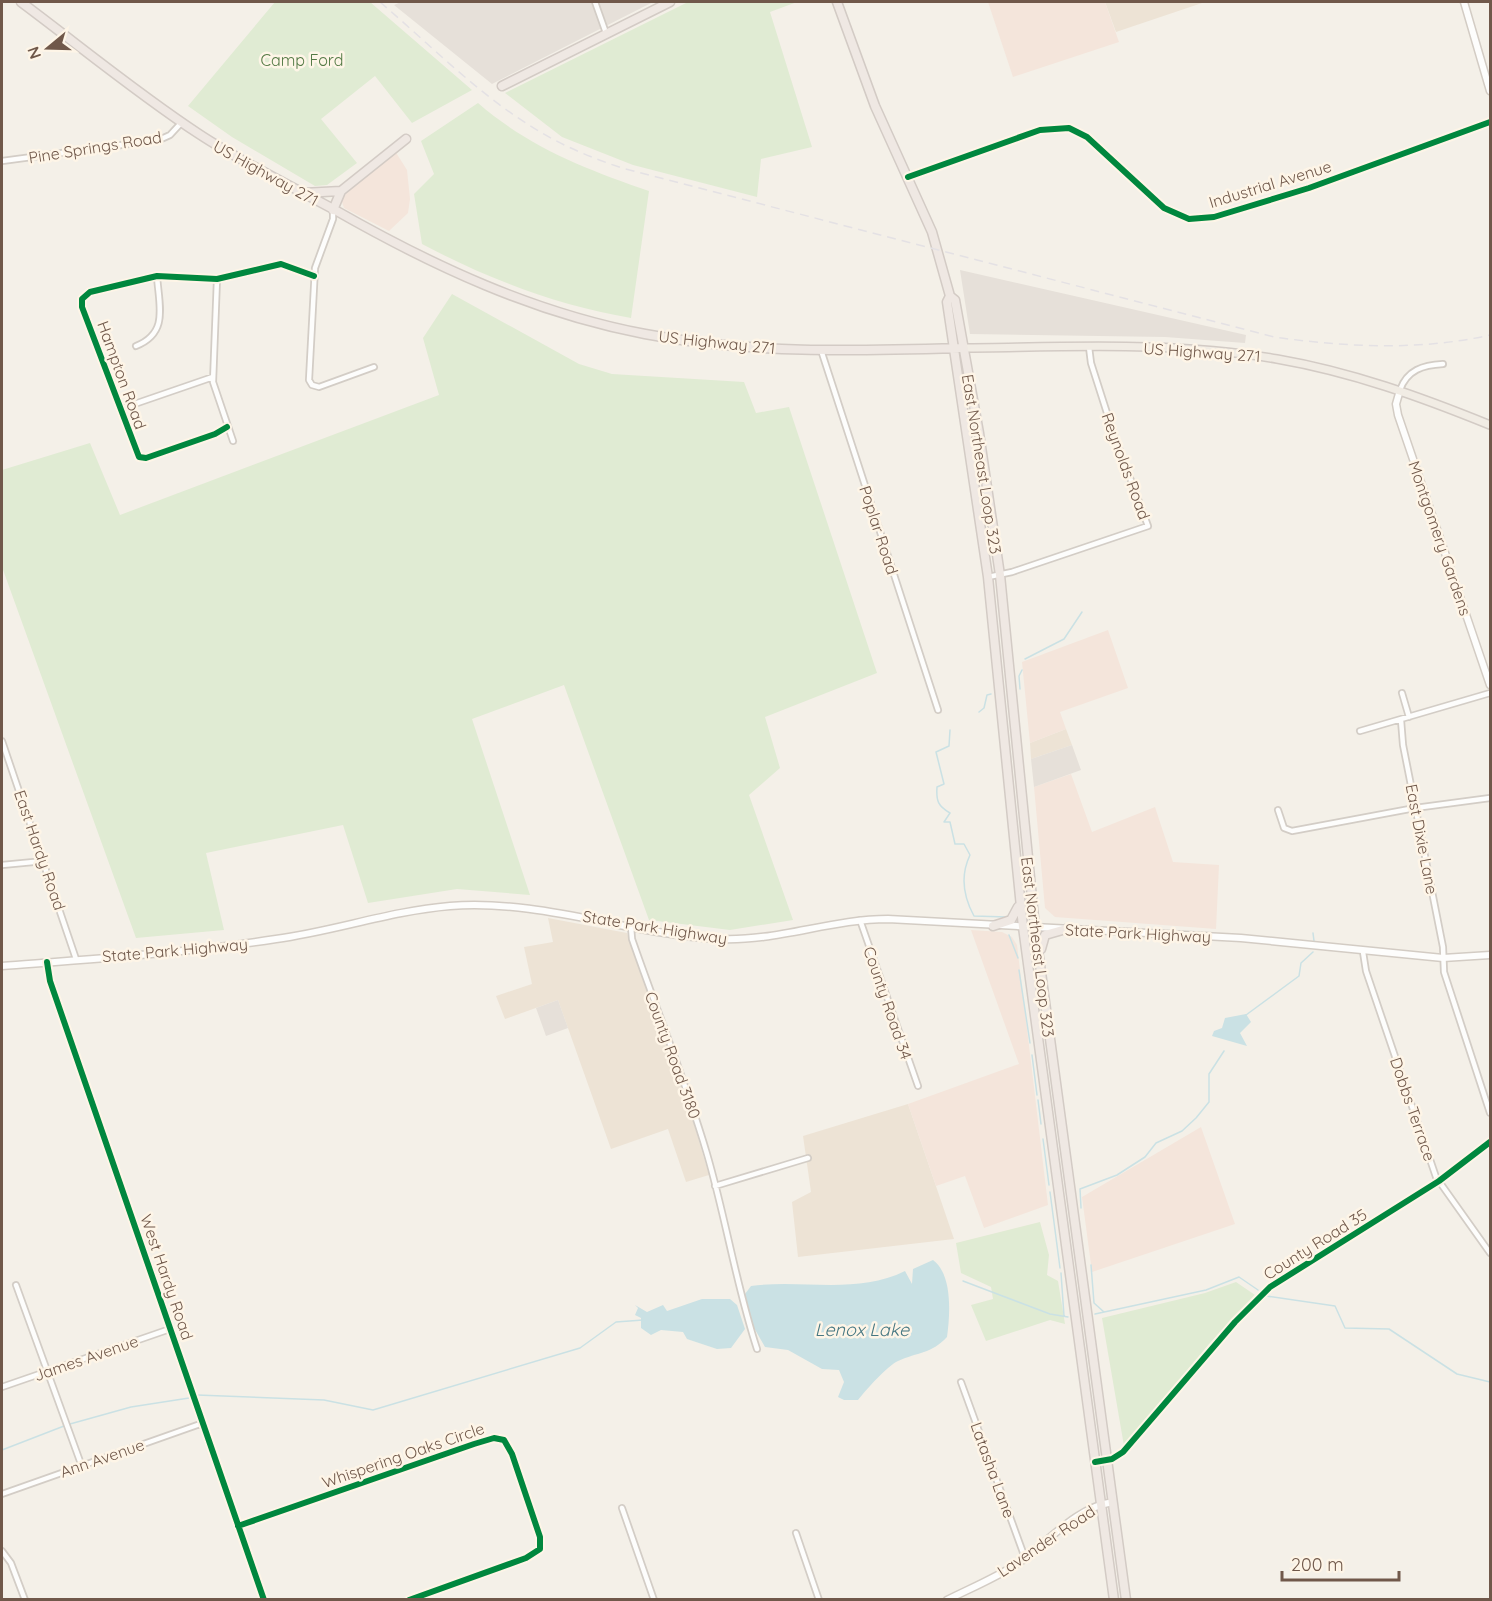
<svg xmlns="http://www.w3.org/2000/svg" width="1492" height="1601" font-family="Quicksand,sans-serif">
<style>
.residential{fill:#ede3d5}
.commercial{fill:#f4e5db}
.industrial{fill:#e6e0d9}
.green{fill:#e0ebd3}
.water{fill:#cae1e4}
.lines{fill:none;stroke-linecap:round;stroke-linejoin:round}
.stream{stroke:#cae1e4;stroke-width:1.5}
.street-casing{stroke:#d3cdc6;stroke-width:8}
.secondary-casing{stroke:#d3ccc4;stroke-width:9}
.primary-casing{stroke:#d3cbc5;stroke-width:10}
.highway-casing{stroke:#d3cbc5;stroke-width:11}
.street{stroke:#fdfdfc;stroke-width:4.5}
.secondary{stroke:#fdfdfc;stroke-width:6}
.primary{stroke:#f1ece4;stroke-width:7}
.highway{stroke:#efe8e3;stroke-width:8}
.rail{stroke:#e4e1e4;stroke-width:1.5;stroke-dasharray:9 6;stroke-linecap:butt}
.cycleway-casing{stroke:#fef5e7;stroke-width:10}
.cycleway{stroke:#00873e;stroke-width:6}
.labels{text-anchor:middle;dominant-baseline:central;stroke-width:5;stroke-linejoin:round;paint-order:stroke}
.park-label{font-size:16px;fill:#547a45;stroke:#fef5e7}
.street-label{font-size:16px;fill:#70584a;stroke:#fef5e7}
.water-label{font-size:18px;font-style:italic;fill:#467782;stroke:#fef5e7}
</style>
<rect width="100%" height="100%" fill="#f4f0e8"/>
<!-- residential -->
<path class="residential" d="M 1105,2 L 1205,2 L 1116,32 Z
M 1066,729 L 1072,745 L 1031,759 L 1030,743 Z
M 548,918 L 627,933 L 693,1121 L 709,1175 L 686,1182 L 668,1129 L 611,1149 L 558,1000 L 505,1019 L 496,996 L 532,984 L 524,947 L 553,942 Z
M 908,1104 L 954,1239 L 798,1257 L 792,1202 L 811,1192 L 803,1136 Z"/>
<!-- commercial -->
<path class="commercial" d="M 988,2 L 1105,2 L 1119,42 L 1013,77 Z
M 395,151 L 407,170 L 410,199 L 408,213 L 389,231 L 344,208 L 341,199 L 365,174 Z
M 1108,630 L 1128,688 L 1060,712 L 1066,729 L 1030,743 L 1022,662 Z
M 1071,774 L 1092,832 L 1155,807 L 1173,862 L 1219,865 L 1216,929 L 1055,917 L 1045,908 L 1034,787 Z
M 971,930 L 1002,932 L 1012,937 L 1017,945 L 1048,1205 L 984,1228 L 965,1176 L 936,1186 L 908,1104 L 1019,1064 Z
M 1201,1127 L 1235,1224 L 1092,1272 L 1082,1197 Z"/>
<!-- industrial -->
<path class="industrial" d="M 401,2 L 653,2 L 492,84 L 394,5 Z
M 960,270 L 1246,335 L 1245,343 L 1165,337 L 970,334 Z
M 1072,745 L 1081,770 L 1034,787 L 1031,759 Z
M 558,1000 L 568,1028 L 546,1036 L 536,1008 Z"/>
<!-- green -->
<path class="green" d="M 275,2 L 370,2 L 472,90 L 412,123 L 375,76 L 321,119 L 357,163 L 327,185 L 315,186 L 232,137 L 188,106 Z
M 688,2 L 797,2 L 770,12 L 812,147 L 761,159 L 757,197 L 633,165 L 562,137 L 505,93 Z
M 478,103 C 530,148 586,169 649,191 L 631,318 C 558,306 486,278 422,244 L 414,194 L 434,174 L 421,141 Z
M 452,294 L 579,364 L 612,374 L 744,382 L 756,413 L 789,407 L 877,673 L 765,717 L 780,768 L 749,795 L 793,920 L 730,930 L 649,920 L 564,685 L 472,719 L 530,895 L 457,889 L 368,903 L 343,825 L 206,853 L 224,930 L 136,938 L 2,567 L 2,470 L 90,443 L 120,515 L 439,395 L 423,338 Z
M 1040,1222 L 1049,1255 L 1047,1275 L 1058,1281 L 1065,1324 L 1050,1320 L 986,1341 L 971,1305 L 993,1299 L 991,1287 L 961,1273 L 956,1243 Z
M 1236,1282 L 1255,1295 L 1209,1344 L 1124,1446 L 1102,1318 L 1205,1293 Z"/>
<!-- water -->
<path class="water" d="M 1246,1014 L 1251,1022 L 1240,1033 L 1247,1046 L 1212,1036 L 1214,1031 L 1222,1028 L 1225,1018 Z
M 933,1260 C 953,1275 950,1315 947,1337 C 931,1354 918,1352 898,1361 C 888,1365 864,1392 858,1400 L 844,1400 L 838,1397 L 844,1382 L 839,1370 L 822,1369 L 788,1350 L 765,1347 L 753,1326 L 745,1294 L 751,1286 C 802,1279 857,1295 905,1271 L 912,1284 L 913,1269 Z
M 702,1299 L 730,1299 L 737,1305 L 745,1329 L 731,1348 L 717,1349 L 687,1339 L 683,1332 L 661,1330 L 651,1335 L 641,1328 L 641,1318 L 635,1315 L 638,1308 L 635,1305 L 647,1312 L 663,1305 L 667,1311 Z"/>
<g class="lines">
<!-- stream -->
<path class="stream" d="M 1025,659 L 1064,639 L 1082,612
M 1020,689 L 1019,676 L 1022,670
M 979,712 L 984,708 L 987,695 L 991,694
M 950,730 L 949,746 L 936,752 L 944,784 L 937,787 C 936,801 938,806 950,813 L 944,822 L 950,822 L 955,844 L 964,844 L 970,855 C 960,876 963,896 974,916 L 1007,917
M 1313,933 L 1314,941
M 1009,935 L 1018,958
M 1019,970 L 1030,1043
M 1246,1015 L 1299,976 L 1301,963 L 1313,952
M 1032,1055 L 1037,1095
M 1038,1100 L 1041,1124
M 1043,1139 L 1049,1185
M 1050,1192 L 1060,1268
M 1081,1208 L 1080,1189 L 1117,1175 L 1145,1157 L 1156,1143 L 1182,1131 L 1196,1118 L 1209,1102 L 1209,1074 L 1224,1051
M 1091,1265 L 1094,1303 L 1104,1312
M 1061,1273 L 1064,1316
M 963,1281 L 1050,1314 L 1068,1317
M 1266,1296 L 1335,1306 L 1345,1328 L 1389,1329 L 1457,1374 L 1490,1382
M 1095,1314 L 1206,1290 L 1239,1277 L 1258,1290
M 197,1395 L 324,1400 L 373,1410 L 580,1348 L 616,1322 L 643,1320
M 70,1424 L 131,1407 L 189,1398
M 2,1450 L 64,1426"/>
<!-- street casing -->
<g class="street-casing">
<path id="street" d="M 595,2 L 606,33
M 2,161 L 159,140 L 170,135 L 182,122
M 908,177 L 1040,130 L 1069,128 L 1087,137 L 1164,208 L 1189,219 L 1214,217 L 1309,188 L 1490,122
M 333,210 L 333,219 L 315,268 L 309,380 L 312,385 L 319,387 L 374,367
M 217,279 L 213,382 L 233,441
M 136,346 C 169,333 159,306 157,276
M 821,350 L 938,710
M 1400,390 C 1407,370 1423,365 1443,364
M 120,409 L 213,377
M 227,427 L 215,434 L 146,458 L 139,457 L 82,307 L 82,299 L 90,292 L 157,276 L 217,279 L 281,264 L 314,276
M 988,577 L 1012,572 L 1148,526 L 1114,435 L 1091,363 L 1089,347
M 1402,693 L 1409,717
M 1401,720 L 1403,745 L 1443,947 L 1444,972 L 1490,1113
M 1360,731 L 1490,693
M 2,741 L 76,959
M 1278,810 L 1284,828 L 1292,831 L 1415,808 L 1490,798
M 2,865 L 44,861
M 860,920 L 918,1086
M 631,927 L 632,939 C 657,1011 686,1082 707,1154 C 726,1219 736,1285 757,1349
M 1363,952 L 1366,971 L 1436,1177 L 1490,1253
M 47,962 L 50,981 L 264,1600
M 715,1186 L 808,1158
M 16,1285 L 81,1464
M 961,1382 L 1025,1558
M 2,1387 L 170,1329
M 1095,1462 L 1112,1459 L 1123,1452 L 1235,1322 L 1270,1287 L 1439,1181 L 1490,1142
M 2,1494 L 203,1423
M 622,1508 L 654,1600
M 238,1526 L 474,1444 L 494,1438 L 504,1440 L 512,1454 L 540,1537 L 540,1549 L 526,1558 L 409,1600
M 796,1533 L 819,1600
M 2,1551 L 11,1563 L 25,1600"/>
</g>
<!-- secondary casing -->
<g class="secondary-casing">
<path id="secondary" d="M 1464,2 L 1490,91
M 1400,390 L 1396,404 L 1398,415 L 1490,685
M 2,966 C 93,959 186,953 276,939 C 335,931 390,911 450,906 C 542,899 627,934 718,939 C 776,942 831,919 888,919 L 1241,938 L 1443,958 L 1490,955
M 947,1600 C 971,1588 995,1578 1017,1564 C 1048,1543 1074,1508 1113,1502"/>
</g>
<!-- primary casing -->
<g class="primary-casing">
<path id="primary" d="M 963,348 C 1068,347 1174,341 1277,359 C 1352,372 1421,397 1490,425"/>
</g>
<!-- highway casing -->
<g class="highway-casing">
<path id="highway" d="M 21,2 C 80,46 138,94 199,134 C 243,163 289,185 335,210 C 433,266 534,313 645,334 C 748,354 856,351 960,348
M 837,2 L 875,106 L 932,232 L 950,296 L 955,300 L 979,433 L 1000,575 L 1035,928 L 1126,1600
M 502,86 L 670,2
M 303,193 L 341,191
M 333,210 L 341,191 L 406,139
M 950,296 L 947,302 L 988,577 L 1023,927 L 1114,1600
M 993,926 L 1011,920 L 1018,907
M 1041,949 L 1045,935 L 1066,929"/>
</g>
<!-- street -->
<use href="#street" class="street"/>
<!-- secondary -->
<use href="#secondary" class="secondary"/>
<!-- primary -->
<use href="#primary" class="primary"/>
<!-- highway -->
<use href="#highway" class="highway"/>
<!-- rail -->
<path class="rail" d="M 380,2 C 428,43 475,91 529,125 C 558,144 589,157 622,168 L 1274,337 C 1346,347 1419,351 1490,335"/>
<!-- cycleway casing -->
<g class="cycleway-casing">
<path id="cycleway" d="M 908,177 L 1040,130 L 1069,128 L 1087,137 L 1164,208 L 1189,219 L 1214,217 L 1309,188 L 1490,122
M 227,427 L 215,434 L 146,458 L 139,457 L 82,307 L 82,299 L 90,292 L 157,276 L 217,279 L 281,264 L 314,276
M 47,962 L 50,981 L 264,1600
M 1095,1462 L 1112,1459 L 1123,1452 L 1235,1322 L 1270,1287 L 1439,1181 L 1490,1142
M 238,1526 L 474,1444 L 494,1438 L 504,1440 L 512,1454 L 540,1537 L 540,1549 L 526,1558 L 409,1600"/>
</g>
<!-- cycleway -->
<use href="#cycleway" class="cycleway"/>
</g>
<g class="labels">
<!-- park labels -->
<g class="park-label">
<text x="302" y="60">Camp Ford</text>
</g>
<!-- street labels -->
<g class="street-label">
<text transform="translate(95 147) rotate(-9)">Pine Springs Road</text>
<text transform="translate(266 173) rotate(29)">US Highway 271</text>
<text transform="translate(1270 184) rotate(-17)">Industrial Avenue</text>
<text transform="translate(717 342) rotate(6)">US Highway 271</text>
<text transform="translate(1202 352) rotate(4)">US Highway 271</text>
<text transform="translate(122 375) rotate(70)">Hampton Road</text>
<text transform="translate(982 464) rotate(81)">East Northeast Loop 323</text>
<text transform="translate(1126 466) rotate(70)">Reynolds Road</text>
<text transform="translate(879 530) rotate(72)">Poplar Road</text>
<text transform="translate(1440 538) rotate(71)">Montgomery Gardens</text>
<text transform="translate(1422 839) rotate(79)">East Dixie Lane</text>
<text transform="translate(40 850) rotate(71)">East Hardy Road</text>
<text transform="translate(655 927) rotate(9)">State Park Highway</text>
<text transform="translate(1138 933) rotate(3)">State Park Highway</text>
<text transform="translate(1038 947) rotate(83)">East Northeast Loop 323</text>
<text transform="translate(175 950) rotate(-5)">State Park Highway</text>
<text transform="translate(888 1003) rotate(71)">County Road 34</text>
<text transform="translate(673 1055) rotate(70)">County Road 3180</text>
<text transform="translate(1413 1109) rotate(71)">Dobbs Terrace</text>
<text transform="translate(1315 1244) rotate(-32)">County Road 35</text>
<text transform="translate(167 1277) rotate(71)">West Hardy Road</text>
<text transform="translate(86 1358) rotate(-19)">James Avenue</text>
<text transform="translate(403 1455) rotate(-19)">Whispering Oaks Circle</text>
<text transform="translate(102 1458) rotate(-19)">Ann Avenue</text>
<text transform="translate(993 1470) rotate(70)">Latasha Lane</text>
<text transform="translate(1046 1541) rotate(-34)">Lavender Road</text>
</g>
<!-- water labels -->
<g class="water-label">
<text x="862" y="1329">Lenox Lake</text>
</g>
</g>
<!-- border -->
<rect width="1492" height="1601" fill="none" stroke="#70584a" stroke-width="6"/>
<!-- north arrow -->
<g transform="translate(48 48) rotate(251)" stroke="#fef5e7" stroke-width="4.5" paint-order="stroke">
<path d="M0-4.5L10 22L0 15L-10 22Z" fill="#70584a"/>
<text y="-9" font-size="16" font-weight="bold" text-anchor="middle" fill="#70584a">N</text>
</g>
<!-- scale -->
<path d="M1282 1571v9h117v-9" fill="none" stroke="#70584a" stroke-width="3"/>
<text x="1291" y="1571" font-size="18" fill="#70584a" stroke="#fef5e7" stroke-width="4.5" paint-order="stroke">200 m</text>
</svg>
